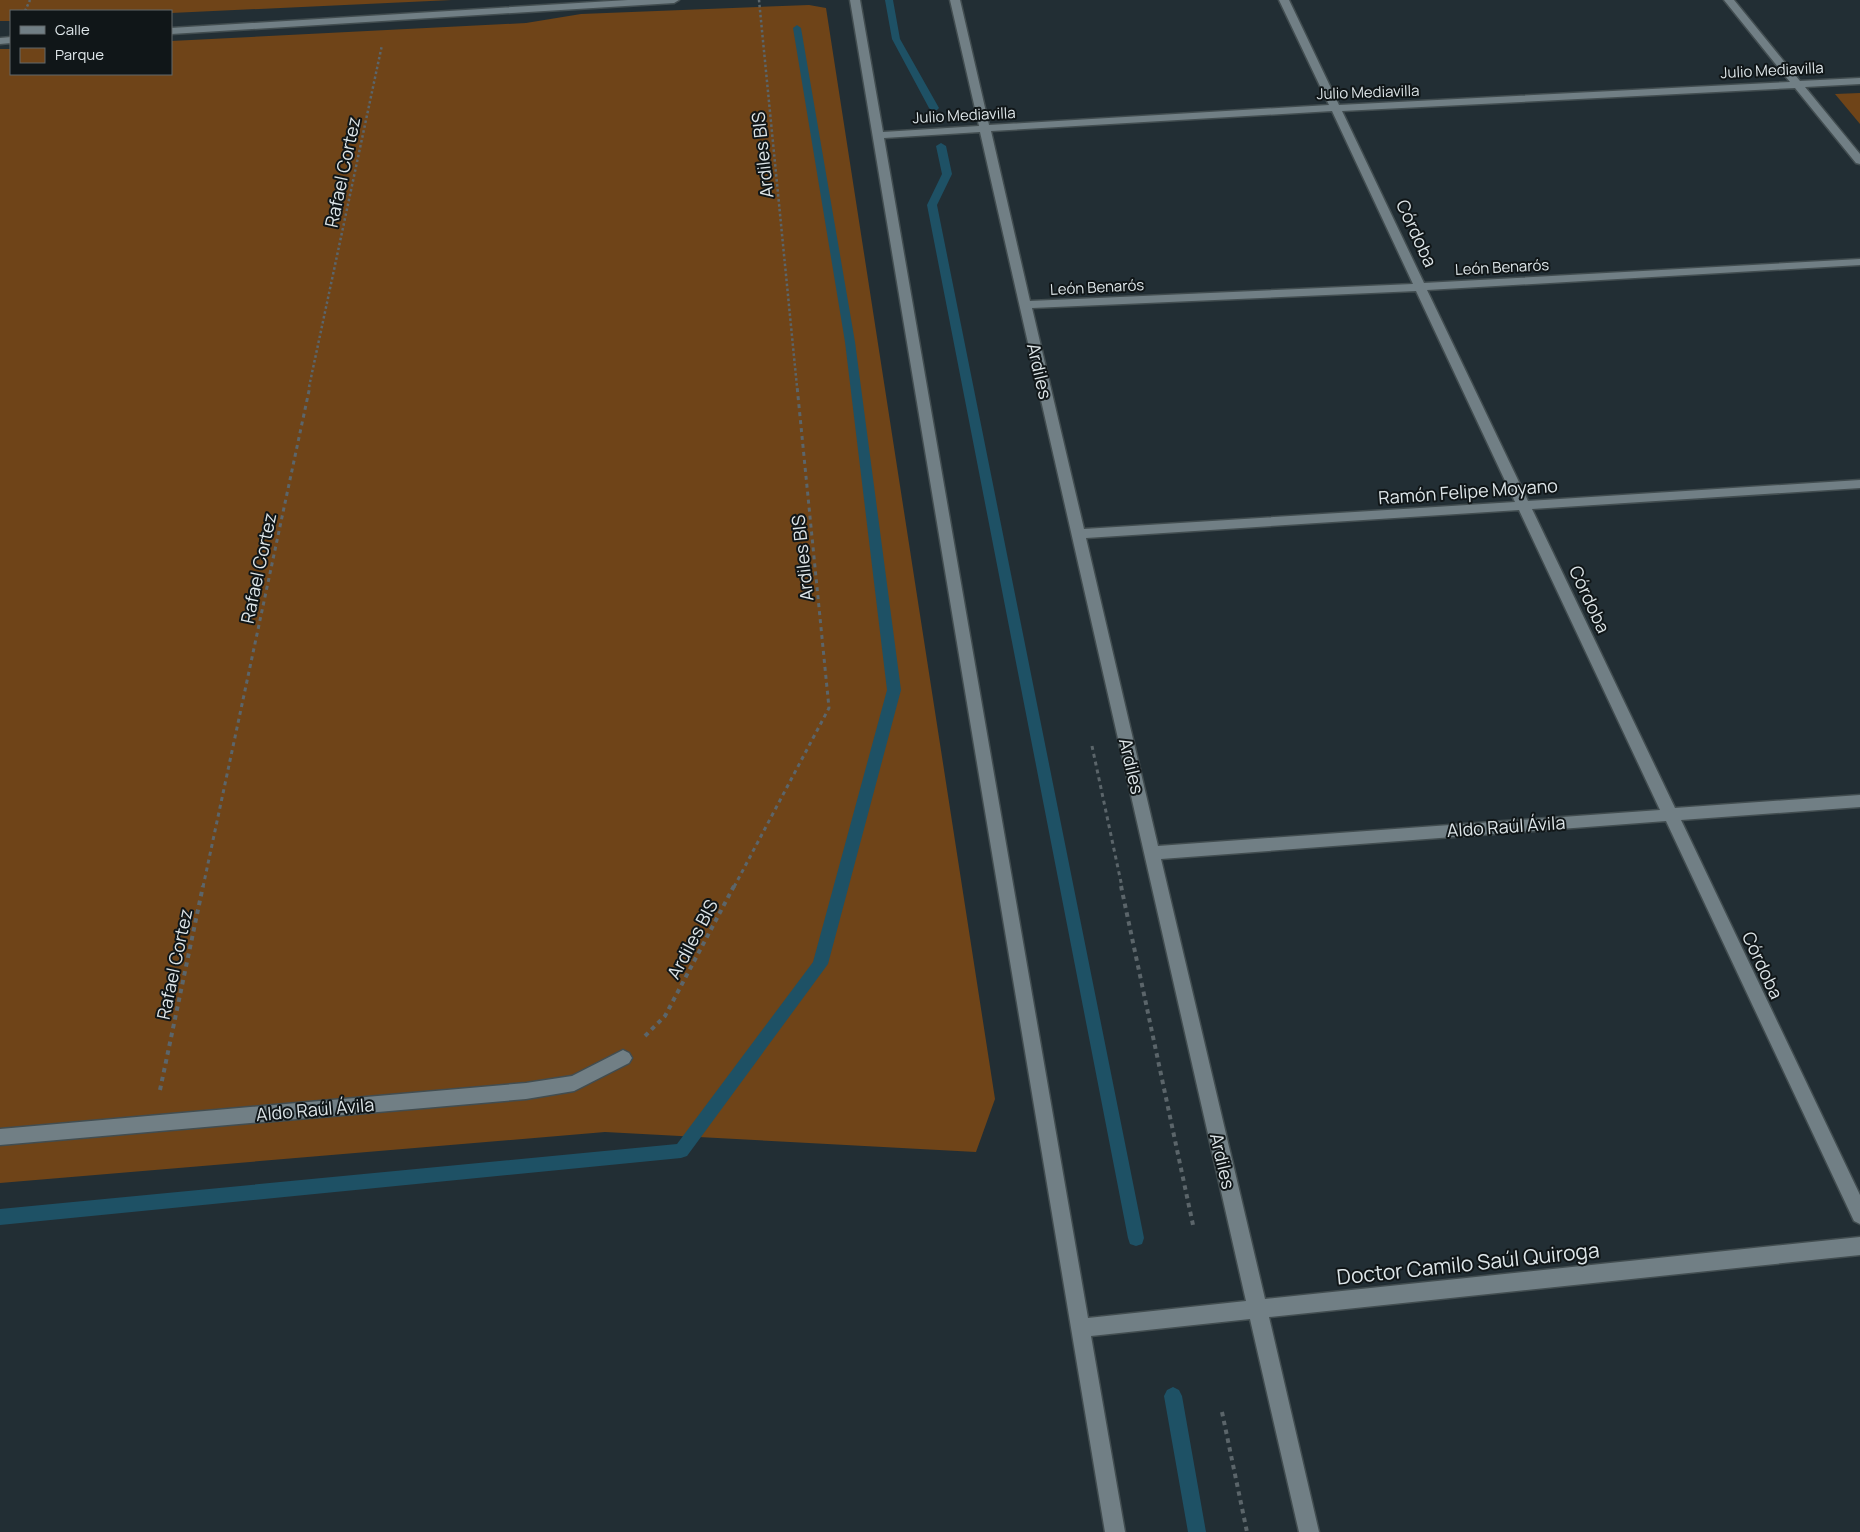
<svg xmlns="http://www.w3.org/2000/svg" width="1860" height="1532" font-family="Manrope,sans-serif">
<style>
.green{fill:#6f4418}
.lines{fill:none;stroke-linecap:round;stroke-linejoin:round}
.stream{fill:#1e5165;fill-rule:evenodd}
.street-casing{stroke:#424d50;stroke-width:3}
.path-far2{stroke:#5b656a;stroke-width:2.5;stroke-dasharray:2.5 2.5;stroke-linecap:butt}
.path-far1{stroke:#5b656a;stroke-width:3;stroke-dasharray:4 4;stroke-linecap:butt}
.path{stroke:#5b656a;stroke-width:4;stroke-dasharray:4.5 4.5;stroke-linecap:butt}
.street{fill:#717f85;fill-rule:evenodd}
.labels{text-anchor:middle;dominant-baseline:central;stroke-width:4;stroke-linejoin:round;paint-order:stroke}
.far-street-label{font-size:15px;fill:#dde5e8;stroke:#101618}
.street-label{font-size:18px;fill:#dde5e8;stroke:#101618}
.near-street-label{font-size:21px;fill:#dde5e8;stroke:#101618}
</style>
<rect width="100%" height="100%" fill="#222e34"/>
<!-- green -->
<path class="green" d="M 0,0 L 452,0 L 171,13 L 171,11 L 11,11 L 11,21 L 0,21 Z
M 809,5 L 826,8 L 995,1099 L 976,1152 L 605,1132 L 0,1183 L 0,49 L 11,49 L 11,74 L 171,74 L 171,41 L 526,23 L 581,14 Z
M 1860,93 L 1860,124 L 1835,94 Z"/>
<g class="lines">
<!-- stream -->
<path class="stream" d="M 885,0 L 893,0 L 900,39 L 939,108 L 937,110 L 931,110 L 929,108 L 892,39 Z
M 797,25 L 801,28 L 855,342 L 901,690 L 828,964 L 687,1156 L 681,1158 L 0,1225 L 0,1209 L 677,1144 L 813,962 L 887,690 L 845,342 L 793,28 Z
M 941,143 L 946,146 L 952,174 L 937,205 L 1144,1238 L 1142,1244 L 1136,1246 L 1130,1244 L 1128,1238 L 927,205 L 942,174 L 936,146 Z
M 1173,1387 L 1179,1390 L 1182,1396 L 1206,1532 L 1188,1532 L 1164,1396 L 1167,1390 Z"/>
<!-- street casing -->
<g class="street-casing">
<path id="street" d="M 628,0 L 679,0 L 674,3 L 171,34 L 171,28 Z
M 850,0 L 860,0 L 883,132 L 979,126 L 950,0 L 960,0 L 989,125 L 1329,105 L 1279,0 L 1289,0 L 1339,105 L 1790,82 L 1724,0 L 1734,0 L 1800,81 L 1860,78 L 1860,84 L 1805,87 L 1860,154 L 1860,164 L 1856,163 L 1795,88 L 1342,111 L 1424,283 L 1860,259 L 1860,265 L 1427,290 L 1528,501 L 1860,480 L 1860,488 L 1532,509 L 1675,808 L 1860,795 L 1860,807 L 1681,820 L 1860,1195 L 1860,1224 L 1854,1221 L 1666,821 L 1161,859 L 1265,1299 L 1860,1237 L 1860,1255 L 1269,1317 L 1319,1532 L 1299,1532 L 1250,1319 L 1091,1336 L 1125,1532 L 1105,1532 ZM 1332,111 L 1413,284 L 1030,301 L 991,131 ZM 980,132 L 1246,1301 L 1088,1318 L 884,138 ZM 1416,291 L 1515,502 L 1084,529 L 1032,308 ZM 1519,510 L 1660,810 L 1158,846 L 1086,538 Z
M 11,37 L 11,43 L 0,44 L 0,38 Z
M 623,1050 L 629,1053 L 632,1058 L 629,1063 L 574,1091 L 526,1099 L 0,1145 L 0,1129 L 526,1083 L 572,1076 Z"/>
</g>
<!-- path-far2 -->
<path class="path-far2" d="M 759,0 L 797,387
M 25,11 L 30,0
M 309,387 L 382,45"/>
<!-- path-far1 -->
<path class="path-far1" d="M 1092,746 L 1122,887
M 203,887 L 310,386
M 734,887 L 829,708 L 797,386"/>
<!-- path -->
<path class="path" d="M 1121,886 L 1193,1225
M 645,1036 L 665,1016 L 734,886
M 160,1090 L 203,886
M 1222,1412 L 1247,1532"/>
<!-- street -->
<use href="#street" class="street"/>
</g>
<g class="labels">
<!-- far-street labels -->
<g class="far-street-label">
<text transform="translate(1772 70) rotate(-3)">Julio Mediavilla</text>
<text transform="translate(1368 92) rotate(-2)">Julio Mediavilla</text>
<text transform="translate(964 115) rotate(-3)">Julio Mediavilla</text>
<text transform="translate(1502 267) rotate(-3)">León Benarós</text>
<text transform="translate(1097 287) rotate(-3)">León Benarós</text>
</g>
<!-- street labels -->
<g class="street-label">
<text transform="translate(762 155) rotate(-96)">Ardiles BIS</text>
<text transform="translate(342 172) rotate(-78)">Rafael Cortez</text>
<text transform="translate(1417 233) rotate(65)">Córdoba</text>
<text transform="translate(1040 371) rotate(77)">Ardiles</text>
<text transform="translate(1468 491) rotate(-4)">Ramón Felipe Moyano</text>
<text transform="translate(802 558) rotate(-96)">Ardiles BIS</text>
<text transform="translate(258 568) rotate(-78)">Rafael Cortez</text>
<text transform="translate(1590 599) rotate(65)">Córdoba</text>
<text transform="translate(1132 766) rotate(77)">Ardiles</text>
<text transform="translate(1506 826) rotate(-4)">Aldo Raúl Ávila</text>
<text transform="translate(692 939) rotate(-62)">Ardiles BIS</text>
<text transform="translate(174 964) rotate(-78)">Rafael Cortez</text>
<text transform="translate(1763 965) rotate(65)">Córdoba</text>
<text transform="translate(315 1109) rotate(-5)">Aldo Raúl Ávila</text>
<text transform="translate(1223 1161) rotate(77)">Ardiles</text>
</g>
<!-- near-street labels -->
<g class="near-street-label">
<text transform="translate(1468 1263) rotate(-6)">Doctor Camilo Saúl Quiroga</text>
</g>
</g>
<!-- legend -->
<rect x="10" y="10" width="162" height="65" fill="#101618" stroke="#62696b"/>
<rect x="20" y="26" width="25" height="8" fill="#717f85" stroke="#62696b"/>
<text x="55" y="35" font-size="15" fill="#dde5e8">Calle</text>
<rect x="20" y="48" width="25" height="15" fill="#6f4418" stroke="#62696b"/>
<text x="55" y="60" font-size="15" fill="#dde5e8">Parque</text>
</svg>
